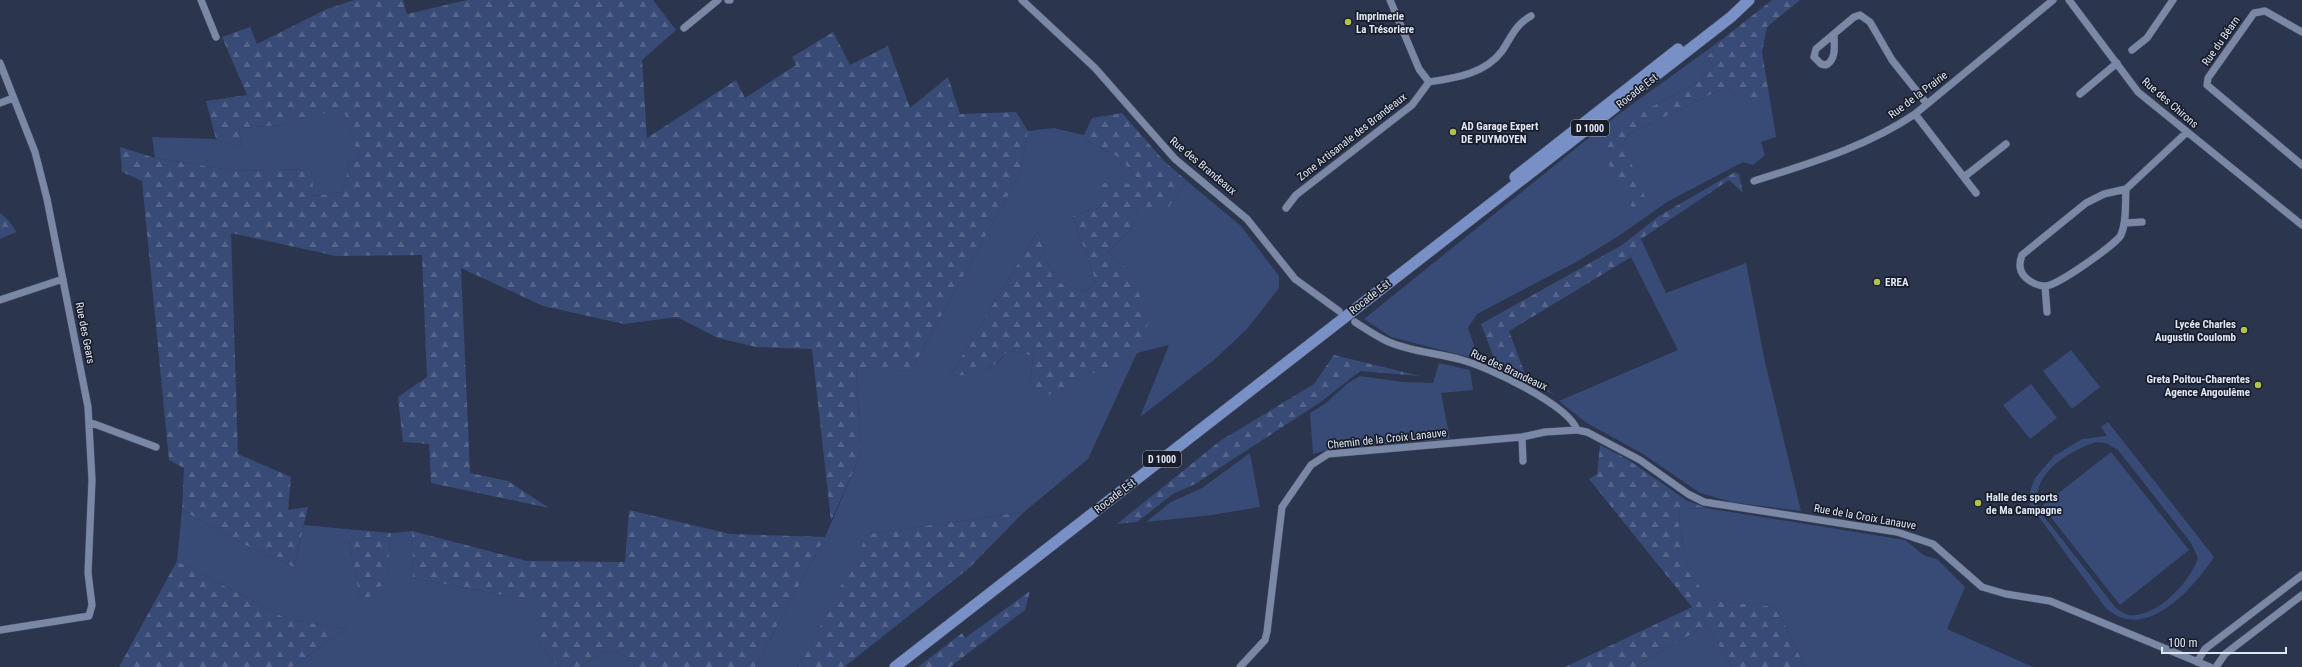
<svg xmlns="http://www.w3.org/2000/svg" width="2302" height="667" font-family="'Roboto Condensed',sans-serif">
<style>
.grass{fill:#384a76;fill-rule:evenodd}
.forest{fill:url(#forest-firs)}
.lines{fill:none;stroke-linecap:round;stroke-linejoin:round}
.minor-casing{stroke:#485066;stroke-width:8}
.primary-casing{stroke:#485066;stroke-width:12}
.minor{stroke:#7b88a5;stroke-width:7}
.primary{stroke:#7990c6;stroke-width:11}
.poi-dot{fill:#b2c34c;stroke:#181d29;stroke-width:1.5}
.labels{text-anchor:middle;dominant-baseline:central;stroke-width:3.5;stroke-linejoin:round;paint-order:stroke}
.shield{fill:#181d29;stroke:#a3a9b8;stroke-width:1}
.shield-label{font-size:10px;font-weight:bold;fill:#dee5f5}
.poi-label{font-size:11px;font-weight:bold;fill:#dee5f5;stroke:#181d29;text-anchor:start}
.street-label{font-size:11px;fill:#dee5f5;stroke:#181d29}
</style>
<defs>
<pattern id="forest-firs" width="22" height="20" patternUnits="userSpaceOnUse"><rect width="22" height="20" fill="#384a76"/><path d="M5 1l3.5 6h-7zM16 11l3.5 6h-7z" fill="#54648a"/></pattern>
</defs>
<rect width="100%" height="100%" fill="#2b354e"/>
<!-- grass -->
<path class="grass" d="M 1724,38 L 1707,57 L 1714,67 L 1700,81 L 1649,108 L 1609,140 L 1630,165 L 1623,143 L 1629,134 L 1728,86 L 1740,100 L 1770,100 L 1776,137 L 1761,142 L 1765,155 L 1753,165 L 1743,162 L 1667,202 L 1620,235 L 1578,261 L 1477,314 L 1468,328 L 1475,348 L 1472,358 L 1391,337 L 1364,319 L 1616,116 Z
M 343,107 L 359,158 L 349,163 L 343,192 L 313,196 L 311,169 L 235,171 L 155,158 L 152,137 L 216,139 L 242,147 L 239,128 L 281,125 Z
M 1054,128 L 1084,135 L 1089,142 L 1120,158 L 1142,184 L 1101,207 L 1073,216 L 1096,282 L 1085,292 L 1053,280 L 1038,231 L 950,376 C 979,375 990,372 1009,350 L 1033,356 L 1030,386 L 1130,270 L 1107,253 L 1131,229 L 1138,207 L 1169,207 L 1187,181 L 1241,226 L 1279,276 L 1279,288 L 1247,329 L 1214,360 L 1140,417 L 1169,345 L 1137,353 L 1088,459 L 1024,512 L 869,534 L 799,667 L 755,667 L 825,537 L 861,454 L 856,367 L 911,371 L 1021,172 L 1028,131 Z
M 1641,239 L 1666,293 L 1746,263 L 1765,362 L 1801,511 L 1731,502 L 1700,493 L 1643,454 L 1585,422 L 1559,401 L 1678,350 L 1631,257 Z
M 2071,350 L 2100,387 L 2072,409 L 2043,371 Z
M 1439,363 L 1470,370 L 1473,390 L 1441,393 L 1450,439 L 1331,449 L 1313,454 L 1310,413 L 1326,403 L 1348,383 L 1360,376 L 1403,382 L 1433,383 Z
M 2031,384 L 2057,418 L 2030,439 L 2003,405 Z
M 2108,422 L 2214,557 C 2193,589 2144,645 2105,607 L 2030,505 L 2030,491 L 2035,478 L 2054,456 L 2082,439 L 2107,436 L 2101,427 ZM 2096,442 L 2106,443 L 2118,450 L 2191,543 L 2198,558 C 2190,582 2157,618 2129,615 C 2124,614 2119,610 2115,607 L 2039,510 C 2028,475 2067,452 2096,442 Z
M 2111,452 L 2189,550 L 2120,605 L 2042,506 Z
M 1250,453 L 1260,507 L 1212,515 L 1146,522 L 1171,502 L 1202,488 Z
M 1706,508 L 1905,540 L 1925,556 L 1937,559 L 1965,587 L 1947,629 L 2033,667 L 1805,667 L 1776,607 L 1709,600 L 1689,573 L 1679,526 L 1680,509 Z
M 182,510 L 243,544 L 294,567 L 304,525 L 347,529 L 361,604 L 387,580 L 391,533 L 412,531 L 413,578 L 539,602 L 539,644 L 556,664 L 561,667 L 292,667 L 346,629 L 287,619 L 177,561 Z
M 1707,625 L 1732,667 L 1635,667 Z
M 604,651 L 621,653 L 638,667 L 580,667 Z"/>
<!-- forest -->
<path class="forest" d="M 354,0 L 403,0 L 407,14 L 467,0 L 653,0 L 676,30 L 642,60 L 647,138 L 736,80 L 745,98 L 796,65 L 792,57 L 833,32 L 850,65 L 888,46 L 910,108 L 948,77 L 960,114 L 1016,112 L 1028,131 L 1021,172 L 911,371 L 856,368 L 861,454 L 831,521 L 812,349 L 756,347 L 718,338 L 677,317 L 624,324 L 543,306 L 461,268 L 470,473 L 508,481 L 549,508 L 431,483 L 429,444 L 403,442 L 398,397 L 427,377 L 422,255 L 336,256 L 231,233 L 238,454 L 291,477 L 288,510 L 308,507 L 294,567 L 243,544 L 182,510 L 184,468 L 169,460 L 142,181 L 122,172 L 120,147 L 155,158 L 235,171 L 311,169 L 314,196 L 343,192 L 349,163 L 359,158 L 343,108 L 281,125 L 239,128 L 242,147 L 216,139 L 206,101 L 247,95 L 222,37 L 250,27 L 257,44 L 327,9 Z
M 1772,0 L 1800,0 L 1767,27 L 1762,52 L 1770,100 L 1740,100 L 1728,86 L 1629,134 L 1623,143 L 1648,204 L 1632,207 L 1604,155 L 1609,140 L 1619,128 L 1649,108 L 1700,81 L 1714,67 L 1707,57 L 1724,38 Z
M 1122,113 L 1164,161 L 1187,181 L 1169,207 L 1138,207 L 1131,229 L 1107,253 L 1130,270 L 1149,321 L 1137,353 L 1045,396 L 1030,386 L 1033,356 L 1009,350 C 987,373 981,375 950,376 L 1038,231 L 1053,280 L 1085,292 L 1096,282 L 1073,216 L 1101,207 L 1096,191 L 1102,183 L 1142,184 L 1120,158 L 1089,142 L 1084,135 L 1092,118 Z
M 1735,172 L 1739,174 L 1743,193 L 1729,180 L 1641,239 L 1631,257 L 1509,331 L 1525,374 L 1555,395 L 1490,365 L 1494,358 L 1481,324 L 1622,245 L 1659,216 Z
M 0,213 L 10,222 L 16,232 L 0,239 Z
M 1334,355 L 1420,376 L 1360,371 L 1322,401 L 1195,484 L 1173,494 L 1137,522 L 1117,524 L 1220,441 L 1314,384 Z
M 1600,445 L 1627,459 L 1686,500 L 1706,508 L 1680,509 L 1679,526 L 1689,573 L 1710,600 L 1776,607 L 1805,667 L 1732,667 L 1707,625 L 1635,667 L 1565,667 L 1692,607 L 1589,479 L 1597,474 Z
M 629,510 L 730,534 L 825,537 L 755,667 L 638,667 L 621,653 L 604,651 L 580,667 L 561,667 L 556,664 L 539,644 L 538,602 L 413,578 L 412,531 L 527,561 L 625,562 Z
M 1024,512 L 968,569 L 844,667 L 799,667 L 868,534 Z
M 347,529 L 391,533 L 387,580 L 361,605 Z
M 177,561 L 287,619 L 346,629 L 292,667 L 119,667 Z
M 1030,591 L 1025,610 L 950,667 L 918,667 L 962,633 L 965,638 Z"/>
<g class="lines">
<!-- minor casing -->
<g class="minor-casing">
<path id="minor" d="M 201,0 L 216,37
M 728,0 L 730,0
M 1022,0 L 1095,68 L 1175,159 L 1247,219 L 1295,279 L 1339,311
M 1390,0 L 1419,69 L 1429,82
M 2069,0 L 2138,92 L 2302,225
M 684,28 L 718,0
M 2302,32 L 2265,11 L 2254,13 L 2208,78 L 2207,85 L 2302,165
M 1834,34 C 1834,45 1837,59 1826,65 L 1821,64 L 1814,57 L 1816,49 L 1854,17 L 1860,15 L 1870,22 L 1892,60 L 1927,104
M 2132,50 L 2147,38 L 2173,0
M 0,63 L 35,152 L 47,199 L 88,407 L 92,480 L 88,573 L 92,605 L 89,616 L 0,630
M 2080,94 L 2117,63
M 0,103 L 13,98
M 1915,114 L 1976,193
M 1964,177 L 2006,144
M 1754,181 C 1810,163 1866,147 1915,114 L 2053,0
M 2126,189 C 2125,204 2127,221 2121,235 C 2116,244 2056,287 2045,286 C 2038,286 2030,282 2025,277 C 2019,271 2019,263 2022,255 L 2086,203 L 2104,194 L 2126,189 L 2187,132
M 1286,208 L 1296,195 L 1412,105 L 1429,82 C 1455,78 1485,74 1502,51 C 1512,36 1515,25 1531,16
M 2125,223 L 2142,222
M 2045,286 L 2047,312
M 0,300 L 63,279
M 1355,322 C 1366,329 1377,337 1389,342 C 1412,352 1438,353 1462,360 C 1488,367 1569,405 1577,430
M 89,422 L 156,447
M 1522,437 L 1523,461
M 2197,662 L 2205,649 L 2302,575
M 1240,667 L 1265,640 L 1267,632 L 1282,507 L 1311,465 L 1328,454 L 1522,437 L 1545,432 L 1577,430 L 1587,432 L 1640,460 L 1688,494 L 1704,502 L 1897,532 L 1933,544 L 1982,587 L 2006,594 L 2050,601 L 2210,667
M 2216,667 L 2225,654 L 2302,595"/>
</g>
<!-- primary casing -->
<g class="primary-casing">
<path id="primary" d="M 1515,177 L 1678,49
M 895,667 L 1731,17 L 1749,0"/>
</g>
<!-- minor -->
<use href="#minor" class="minor"/>
<!-- primary -->
<use href="#primary" class="primary"/>
</g>
<!-- markers -->
<g class="poi-dot">
<circle cx="1348" cy="22" r="4"/>
<circle cx="1453" cy="132" r="4"/>
<circle cx="1877" cy="282" r="4"/>
<circle cx="2244" cy="330" r="4"/>
<circle cx="2258" cy="385" r="4"/>
<circle cx="1978" cy="503" r="4"/>
</g>
<g class="labels">
<!-- shield labels -->
<g class="shield">
<rect x="1571" y="120" width="38" height="16" rx="3"/>
<rect x="1143" y="451" width="38" height="16" rx="3"/>
</g>
<g class="shield-label">
<text x="1590" y="128">D 1000</text>
<text x="1162" y="459">D 1000</text>
</g>
<!-- poi labels -->
<g class="poi-label">
<text x="1356" y="16">Imprimerie<tspan x="1356" dy="13">La Trésoriere</tspan></text>
<text x="1461" y="126">AD Garage Expert<tspan x="1461" dy="13">DE PUYMOYEN</tspan></text>
<text x="1885" y="282">EREA</text>
<text x="2236" y="324" text-anchor="end">Lycée Charles<tspan x="2236" dy="13">Augustin Coulomb</tspan></text>
<text x="2250" y="379" text-anchor="end">Greta Poitou-Charentes<tspan x="2250" dy="13">Agence Angoulême</tspan></text>
<text x="1986" y="497">Halle des sports<tspan x="1986" dy="13">de Ma Campagne</tspan></text>
</g>
<!-- street labels -->
<g class="street-label">
<text transform="translate(2221 41) rotate(-55)">Rue du Béarn</text>
<text transform="translate(1637 91) rotate(-38)">Rocade Est</text>
<text transform="translate(1918 95) rotate(-37)">Rue de la Prairie</text>
<text transform="translate(2170 103) rotate(41)">Rue des Chirons</text>
<text transform="translate(1352 137) rotate(-38)">Zone Artisanale des Brandeaux</text>
<text transform="translate(1203 166) rotate(40)">Rue des Brandeaux</text>
<text transform="translate(1370 297) rotate(-38)">Rocade Est</text>
<text transform="translate(85 333) rotate(79)">Rue des Gears</text>
<text transform="translate(1509 370) rotate(25)">Rue des Brandeaux</text>
<text transform="translate(1387 439) rotate(-6)">Chemin de la Croix Lanauve</text>
<text transform="translate(1115 496) rotate(-38)">Rocade Est</text>
<text transform="translate(1865 517) rotate(10)">Rue de la Croix Lanauve</text>
</g>
</g>
<!-- scale -->
<path d="M2162 647v6h124v-6" fill="none" stroke="#dee5f5" stroke-width="2"/>
<text x="2168" y="647" font-size="12" fill="#dee5f5" stroke="#181d29" stroke-width="3" paint-order="stroke">100 m</text>
</svg>
